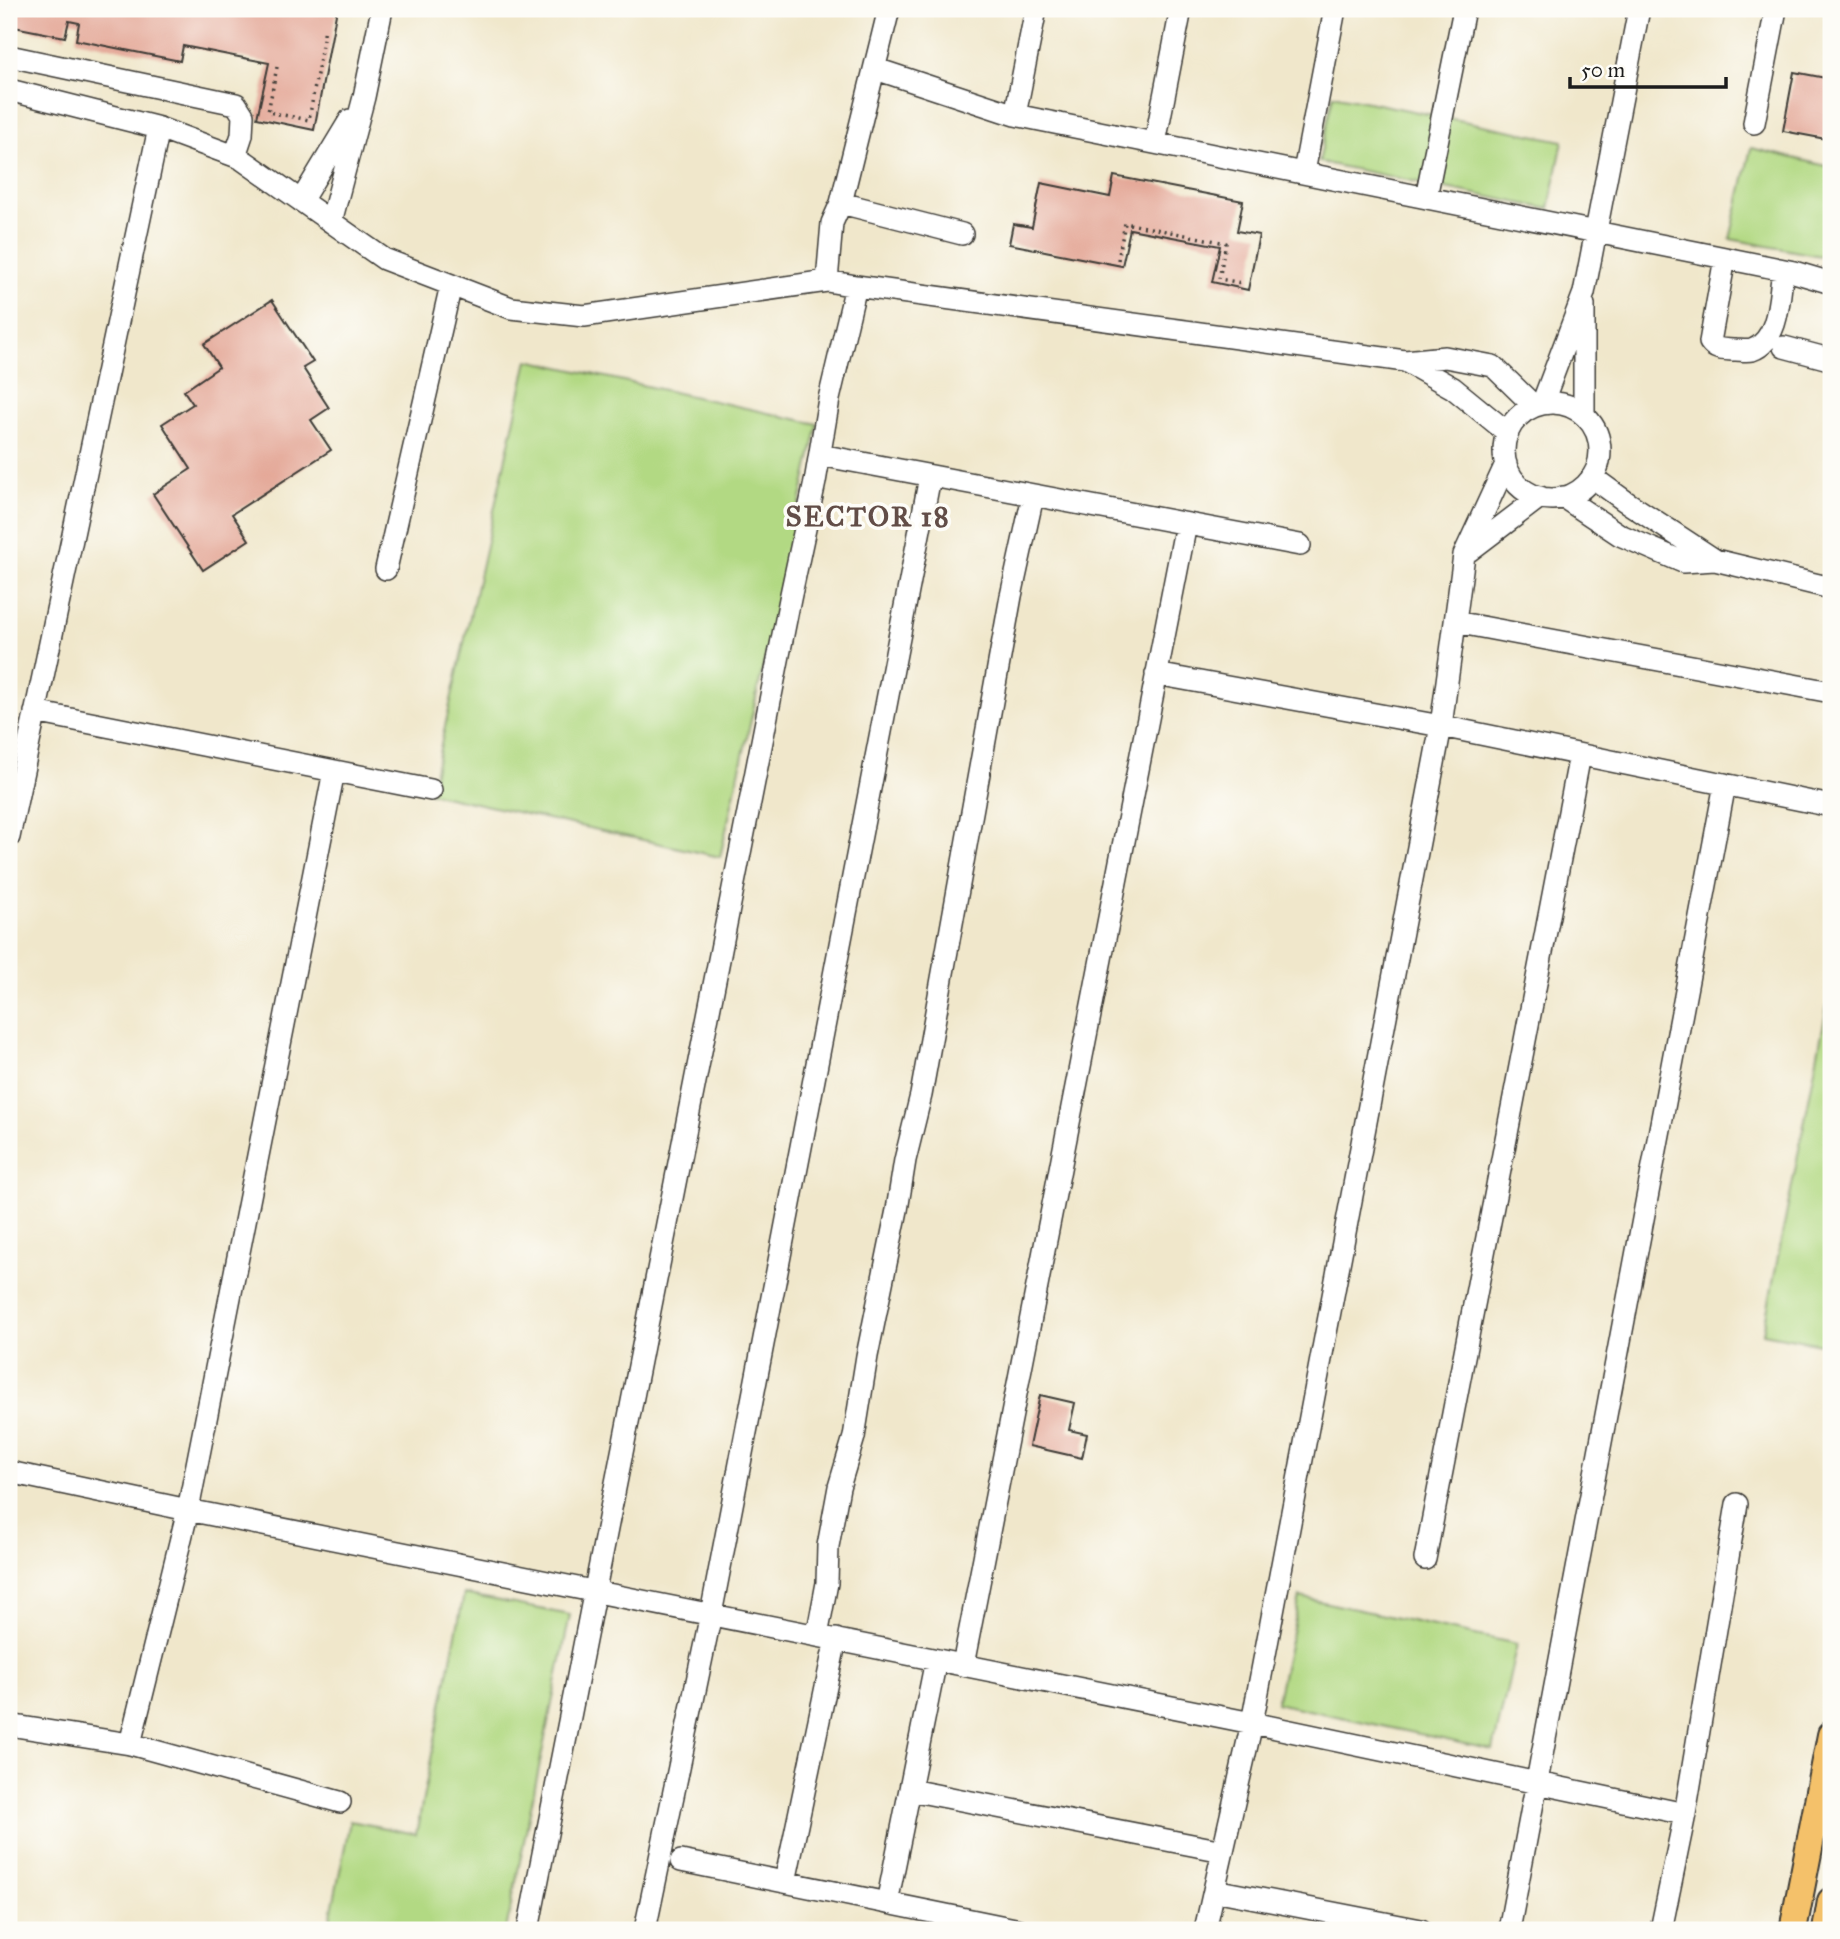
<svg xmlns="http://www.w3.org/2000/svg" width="1840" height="1939" font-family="'IM FELL Great Primer',serif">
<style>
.green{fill:#b2d983;stroke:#677a50;stroke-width:2}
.building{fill:#e4a898}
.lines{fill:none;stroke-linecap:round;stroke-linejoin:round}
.minor-casing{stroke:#3c3a36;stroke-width:24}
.major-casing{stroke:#3c3a36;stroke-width:30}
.path{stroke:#3c3a36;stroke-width:3.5;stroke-dasharray:2 5;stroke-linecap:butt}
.minor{stroke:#fff;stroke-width:21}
.major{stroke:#f4c16a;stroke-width:26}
.labels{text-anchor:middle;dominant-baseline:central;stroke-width:7;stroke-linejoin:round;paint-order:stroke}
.district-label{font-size:28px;font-weight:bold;letter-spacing:2px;fill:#624d47;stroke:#fdfcf7}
</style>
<rect width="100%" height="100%" fill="#fdfcf7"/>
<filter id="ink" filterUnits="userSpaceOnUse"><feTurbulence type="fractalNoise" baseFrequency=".0143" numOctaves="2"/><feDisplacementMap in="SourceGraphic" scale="14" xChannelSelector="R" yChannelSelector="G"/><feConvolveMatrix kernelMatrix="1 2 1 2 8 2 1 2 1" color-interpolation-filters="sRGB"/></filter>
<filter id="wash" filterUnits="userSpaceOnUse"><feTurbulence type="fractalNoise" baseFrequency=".00686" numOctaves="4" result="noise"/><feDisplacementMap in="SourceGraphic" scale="28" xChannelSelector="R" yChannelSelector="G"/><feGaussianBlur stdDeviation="1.57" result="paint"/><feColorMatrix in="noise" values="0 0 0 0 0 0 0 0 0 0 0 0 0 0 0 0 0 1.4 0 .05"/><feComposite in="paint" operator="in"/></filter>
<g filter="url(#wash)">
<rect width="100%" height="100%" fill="#f0e7cb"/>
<!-- green -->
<path class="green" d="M 1333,95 L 1563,141 L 1549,209 L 1319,162 Z
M 1751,148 L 1831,167 L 1831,258 L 1730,239 Z
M 528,360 L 818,424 L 720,857 L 430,793 Z
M 1831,987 L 1831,1346 L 1763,1333 Z
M 464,1594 L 570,1615 L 506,1930 L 328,1930 L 350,1821 L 416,1834 Z
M 1300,1597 L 1517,1644 L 1493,1750 L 1276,1703 Z"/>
<g id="blocks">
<!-- building -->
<path class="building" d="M 9,9 L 337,9 L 314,130 L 257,118 L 269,63 L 183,46 L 180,61 L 76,40 L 79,23 L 69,21 L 65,37 L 9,26 Z
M 1794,72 L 1831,79 L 1831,127 L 1829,126 L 1826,139 L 1783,131 Z
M 1114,176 L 1243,201 L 1237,231 L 1259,235 L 1248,290 L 1212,282 L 1220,246 L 1130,229 L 1122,266 L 1009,244 L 1013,224 L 1032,227 L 1041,183 L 1110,197 Z
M 272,300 L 313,362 L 303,368 L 329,408 L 311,420 L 331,450 L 232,514 L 249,540 L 203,570 L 153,494 L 191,469 L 162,424 L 193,404 L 184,391 L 219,367 L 204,344 Z
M 1040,1395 L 1075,1403 L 1069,1430 L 1087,1434 L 1082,1458 L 1029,1446 Z"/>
</g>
</g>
<g filter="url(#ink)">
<use href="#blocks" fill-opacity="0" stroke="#3c3a36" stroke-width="2"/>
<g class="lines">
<!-- minor casing -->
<g class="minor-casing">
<path id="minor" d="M 9,56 L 236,104 L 243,115 L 242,135 L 235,156
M 876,69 L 1015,115 L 1725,258 L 1794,272 L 1831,283
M 9,90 L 159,128 L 240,158 L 384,259 L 511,308 L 584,316 L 827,281 L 856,286 L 1405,361 L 1445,357 L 1493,366 L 1534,406
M 1015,115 L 1036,9
M 1754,123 L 1776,9
M 1155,143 L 1181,9
M 1304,172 L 1335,9
M 1426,197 L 1464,9
M 301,201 L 350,120
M 841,203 L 962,234
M 331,222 L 364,97 L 382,9
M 1725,258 L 1710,342 C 1716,351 1725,349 1735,350 C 1740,350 1747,351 1752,350 C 1780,340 1779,295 1783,270
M 827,281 L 832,223 L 841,203 L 889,9
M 1584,305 L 1584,415
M 1784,347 L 1829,359 L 1831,358
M 1405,361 L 1453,388 L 1508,433
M1504 451a48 48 0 1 1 96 0a48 48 0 1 1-96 0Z
M 1542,404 L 1584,293 L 1639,9
M 820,455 L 1300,545
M 1592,477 L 1625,501 L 1715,560
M 1563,497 L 1620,535 L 1683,562 L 1715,560 L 1831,588
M 1469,551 L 1540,497
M 386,569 L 451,285
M 1455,622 L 1831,692
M 1156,674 L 1441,726 L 1831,806
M 35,712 L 431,790
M 9,837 L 159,128
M 9,1472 L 188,1510 L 1252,1723 L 1685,1814
M 1425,1559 L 1580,755
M 817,1636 L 827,1583 L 828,1546 L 839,1487 L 854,1437 L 867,1356 L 897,1210 L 905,1160 L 921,1095 L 1011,596 L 1033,496
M 963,1665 L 1186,524
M 9,1725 L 130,1744 L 340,1802
M 130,1744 L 188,1510 L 334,771
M 910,1790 L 1223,1851
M 681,1861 L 1020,1930
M 785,1882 L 836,1639
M 1214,1890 L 1421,1930
M 887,1903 L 936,1660
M 528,1930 L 790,599 L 815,482 L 829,399 L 856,286
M 645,1930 L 711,1614 L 930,477
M 1205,1930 L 1252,1723 L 1441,726 L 1464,555 L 1506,464
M 1509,1930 L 1725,784
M 1661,1930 L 1685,1814 L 1737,1504"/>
</g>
<!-- major casing -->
<g class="major-casing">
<path id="major" d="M 1793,1930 L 1831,1735
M 1826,1930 L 1831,1901"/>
</g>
<!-- path -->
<path class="path" d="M 277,67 L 268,112 L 309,120 L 325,28
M 1118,260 L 1125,223 L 1226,243 L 1219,279 L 1242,283"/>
<!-- minor -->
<use href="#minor" class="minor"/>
<!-- major -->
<use href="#major" class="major"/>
</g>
</g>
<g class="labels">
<!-- district labels -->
<g class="district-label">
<text x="868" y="516">SECTOR 18</text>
</g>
</g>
<!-- margin -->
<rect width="1840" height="1939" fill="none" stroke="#fdfcf7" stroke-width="35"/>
<!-- scale -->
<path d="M1570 77v10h156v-10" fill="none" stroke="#1c1c1c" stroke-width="3.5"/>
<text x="1581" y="77" font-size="21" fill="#1c1c1c" stroke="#fdfcf7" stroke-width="5" paint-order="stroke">50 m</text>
</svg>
